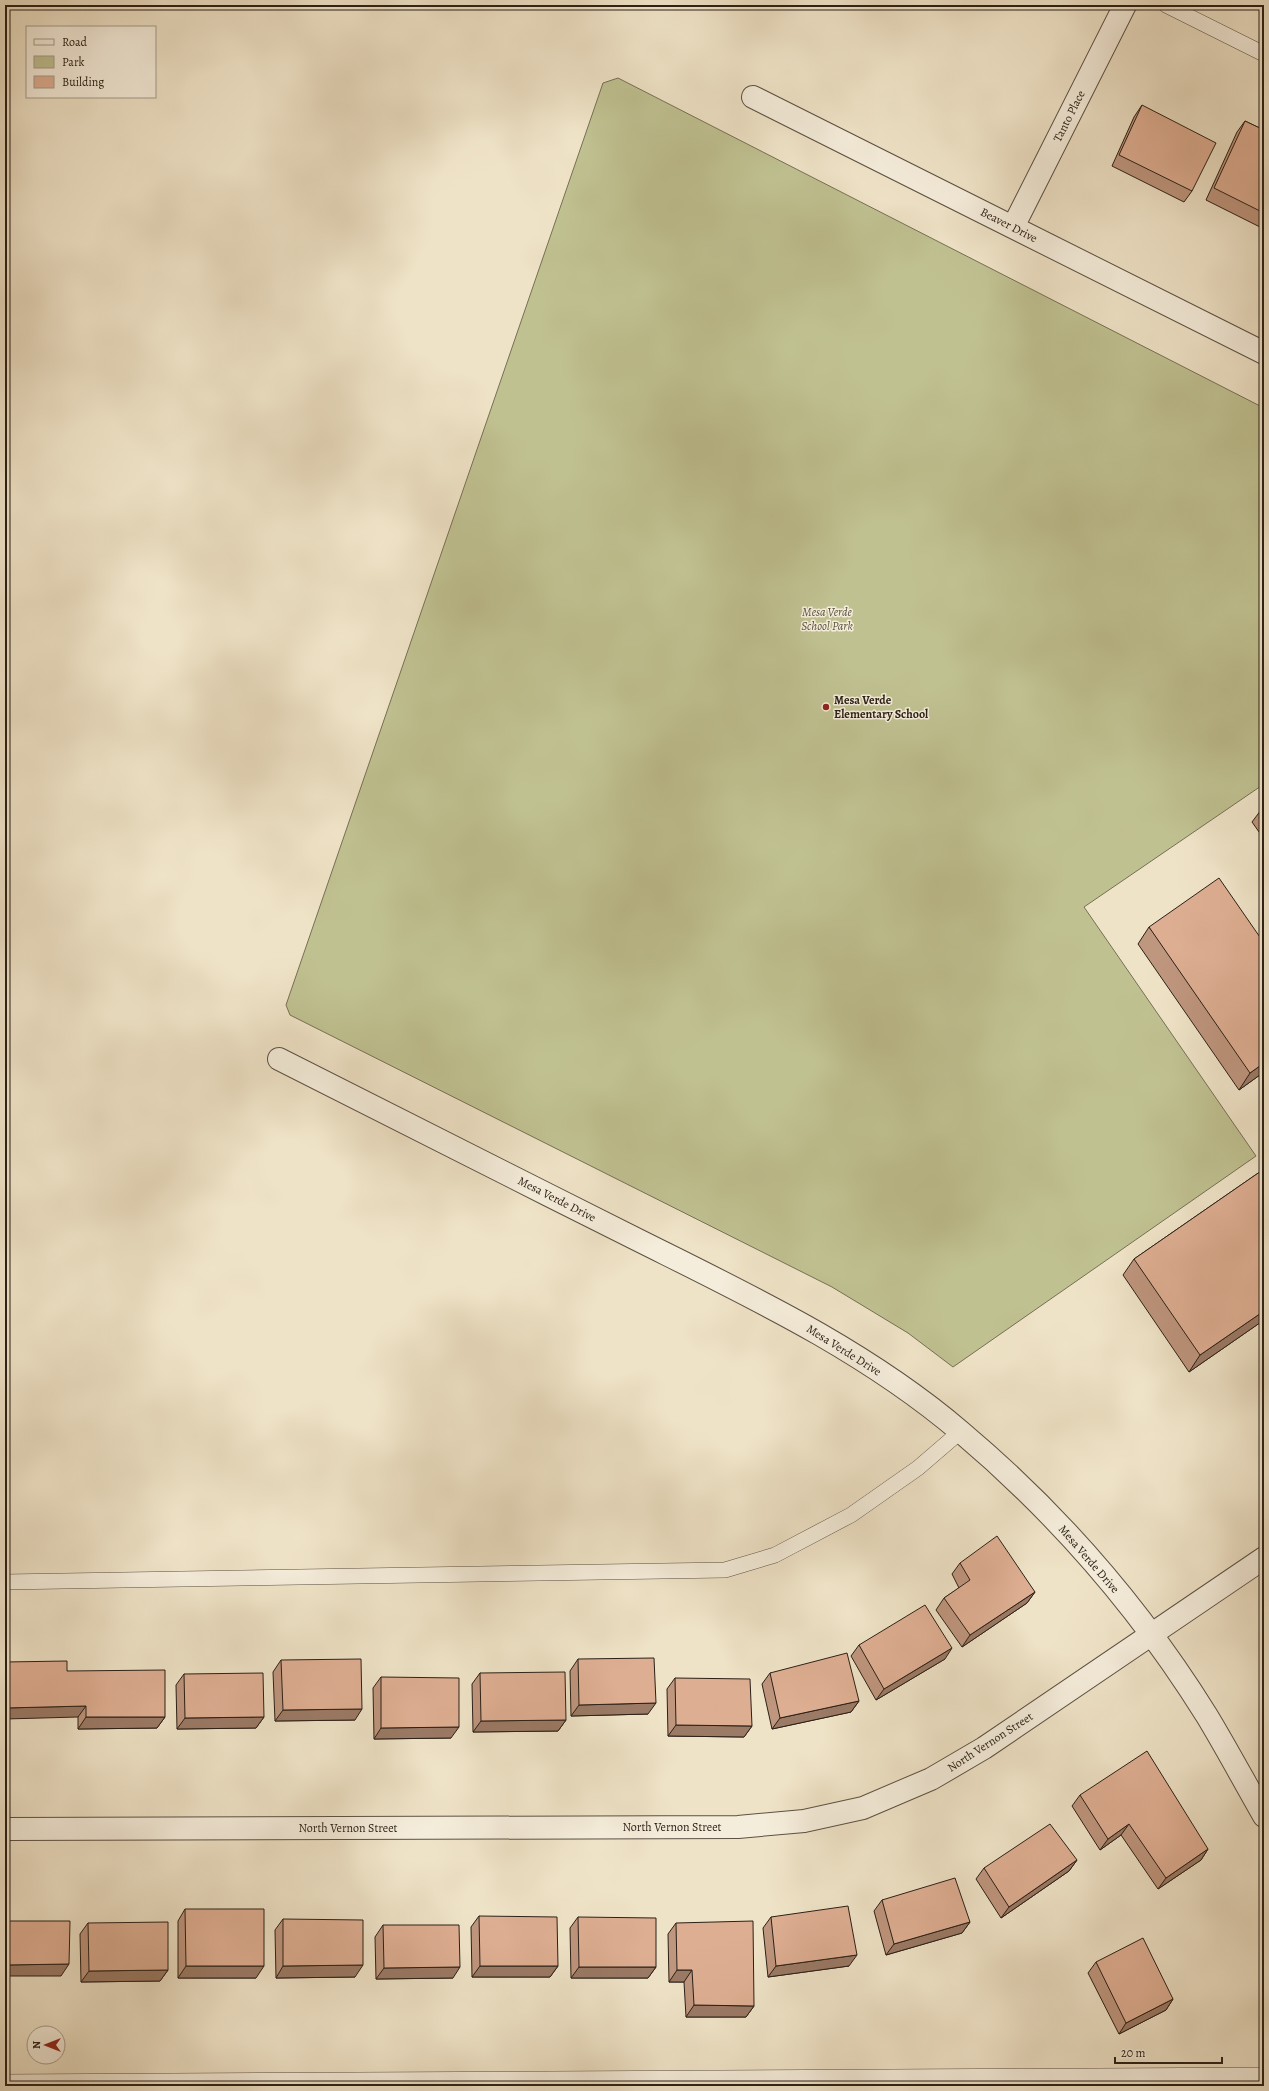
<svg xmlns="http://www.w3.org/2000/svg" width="1269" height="2091" font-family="Alegreya,serif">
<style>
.green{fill:#c0c191;stroke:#767054}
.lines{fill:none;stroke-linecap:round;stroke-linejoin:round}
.service-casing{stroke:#5c5143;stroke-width:16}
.minor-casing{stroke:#5c5143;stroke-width:24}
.tertiary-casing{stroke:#5c5143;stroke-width:24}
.service{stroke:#f5eddb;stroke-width:15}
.minor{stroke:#f5eddb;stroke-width:22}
.tertiary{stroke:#f5eddb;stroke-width:22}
.wall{fill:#bf967e;stroke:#2b2017}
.shaded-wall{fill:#9b7a66;stroke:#2b2017}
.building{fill:#deae92;stroke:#2b2017}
.poi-dot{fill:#8f2418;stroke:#f5eddb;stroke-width:1.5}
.labels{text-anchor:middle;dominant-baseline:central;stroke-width:3;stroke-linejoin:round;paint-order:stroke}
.street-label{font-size:12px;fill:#2b2017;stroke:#f5eddb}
.park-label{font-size:12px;font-style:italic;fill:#58503c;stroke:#f5eddb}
.poi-label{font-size:12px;font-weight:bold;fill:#2b2017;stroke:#f5eddb;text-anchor:start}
</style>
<rect width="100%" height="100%" fill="#efe3c7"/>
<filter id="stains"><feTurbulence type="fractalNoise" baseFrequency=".005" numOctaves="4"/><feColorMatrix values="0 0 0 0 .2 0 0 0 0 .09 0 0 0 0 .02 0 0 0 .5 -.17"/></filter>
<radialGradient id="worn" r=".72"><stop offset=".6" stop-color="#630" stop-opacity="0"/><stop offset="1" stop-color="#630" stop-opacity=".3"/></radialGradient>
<!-- green -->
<path class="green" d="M 618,78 L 1264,408 L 1264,784 L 1084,907 L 1256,1156 L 953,1367 L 908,1333 L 832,1287 L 290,1015 L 286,1005 L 603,83 Z"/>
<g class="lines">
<!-- service casing -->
<g class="service-casing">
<path id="service" d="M 1166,5 L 1264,54
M 5,1582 L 725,1570 L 775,1555 L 851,1515 L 918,1468 L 961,1431
M 5,2082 L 1264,2075"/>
</g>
<!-- minor casing -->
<g class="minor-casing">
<path id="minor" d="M 753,97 L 1264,353
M 1013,227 L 1125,5"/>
</g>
<!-- tertiary casing -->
<g class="tertiary-casing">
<path id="tertiary" d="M 279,1059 C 398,1119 518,1180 638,1240 C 750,1296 865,1350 961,1432 C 1057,1513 1141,1610 1207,1716 C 1227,1749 1245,1783 1264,1816
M 5,1829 L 738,1827 L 804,1821 L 863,1808 L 931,1779 L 984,1748 L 1264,1558"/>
</g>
<!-- service -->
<use href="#service" class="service"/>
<!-- minor -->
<use href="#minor" class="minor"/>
<!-- tertiary -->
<use href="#tertiary" class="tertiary"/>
</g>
<!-- wall -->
<path class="wall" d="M 1142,105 L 1192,191 L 1184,202 L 1112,166 L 1134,117 Z
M 1245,121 L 1264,130 L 1264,229 L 1206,200 L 1237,132 Z
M 1264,806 L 1264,839 L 1252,822 Z
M 1149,927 L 1264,1072 L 1239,1090 L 1138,944 Z
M 1264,1169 L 1264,1320 L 1189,1372 L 1123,1275 L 1134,1259 Z
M 960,1563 L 1035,1592 L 1027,1603 L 962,1647 L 936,1610 L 944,1598 L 959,1588 L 952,1574 Z
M 859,1645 L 945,1659 L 876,1700 L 851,1656 Z
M 578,1659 L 648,1714 L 571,1716 L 570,1671 Z
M 281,1660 L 355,1720 L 275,1721 L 273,1672 Z
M 67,1671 L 165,1717 L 157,1728 L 78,1729 L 78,1717 Z
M 480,1673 L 566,1720 L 558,1731 L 473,1732 L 472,1684 Z
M 770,1673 L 859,1701 L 851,1712 L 772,1729 L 762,1684 Z
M 184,1674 L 264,1717 L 256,1728 L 177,1729 L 176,1685 Z
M 381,1677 L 451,1738 L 374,1739 L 373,1688 Z
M 675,1678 L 752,1726 L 744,1737 L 668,1736 L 667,1689 Z
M 1080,1795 L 1208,1849 L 1201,1860 L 1158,1889 L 1121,1835 L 1100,1850 L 1072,1806 Z
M 1077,1860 L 1069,1871 L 1001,1918 L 976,1879 L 984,1868 Z
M 882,1900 L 970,1922 L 962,1933 L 886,1955 L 874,1911 Z
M 185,1909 L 256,1978 L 178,1978 L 178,1921 Z
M 479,1916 L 558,1966 L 550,1977 L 472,1977 L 471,1927 Z
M 578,1917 L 656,1967 L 648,1978 L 571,1978 L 570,1928 Z
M 771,1917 L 849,1966 L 768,1977 L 763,1928 Z
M 283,1919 L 355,1977 L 276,1978 L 275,1930 Z
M 88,1923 L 168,1970 L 160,1981 L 81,1982 L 80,1934 Z
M 676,1923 L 754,2006 L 746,2017 L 686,2017 L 684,1982 L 669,1982 L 668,1934 Z
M 383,1925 L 453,1978 L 376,1979 L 375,1937 Z
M 1096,1962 L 1173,1999 L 1166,2010 L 1119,2034 L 1088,1973 Z"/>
<!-- shaded-wall -->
<path class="shaded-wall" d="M 1264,1063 L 1264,1072 L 1239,1090 L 1250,1073 Z
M 1264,1311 L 1264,1320 L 1189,1372 L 1200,1355 Z
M 1035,1592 L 1027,1603 L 962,1647 L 970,1635 Z
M 952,1648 L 945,1659 L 876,1700 L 884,1689 Z
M 859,1701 L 851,1712 L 772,1729 L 780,1718 Z
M 656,1703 L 648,1714 L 571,1716 L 579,1705 Z
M 86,1706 L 78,1717 L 5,1719 L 5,1708 Z
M 362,1709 L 355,1720 L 275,1721 L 283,1710 Z
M 86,1717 L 165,1717 L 157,1728 L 78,1729 Z
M 264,1717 L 256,1728 L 177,1729 L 185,1718 Z
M 566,1720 L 558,1731 L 473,1732 L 481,1721 Z
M 676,1725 L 752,1726 L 744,1737 L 668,1736 Z
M 459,1727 L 451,1738 L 374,1739 L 381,1728 Z
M 1129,1824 L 1121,1835 L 1100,1850 L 1108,1839 Z
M 1208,1849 L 1201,1860 L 1158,1889 L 1166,1878 Z
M 1077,1860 L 1069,1871 L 1001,1918 L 1009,1907 Z
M 970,1922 L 962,1933 L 886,1955 L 894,1944 Z
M 857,1955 L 849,1966 L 768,1977 L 776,1966 Z
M 69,1964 L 61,1976 L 5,1976 L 5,1965 Z
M 363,1965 L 355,1977 L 276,1978 L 283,1966 Z
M 186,1966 L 264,1966 L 256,1978 L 178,1978 Z
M 480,1966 L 558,1966 L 550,1977 L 472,1977 Z
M 460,1967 L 453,1978 L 376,1979 L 384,1968 Z
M 579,1967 L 656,1967 L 648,1978 L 571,1978 Z
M 168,1970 L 160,1981 L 81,1982 L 89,1971 Z
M 677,1970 L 692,1970 L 684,1982 L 669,1982 Z
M 1173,1999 L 1166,2010 L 1119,2034 L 1126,2023 Z
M 694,2005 L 754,2006 L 746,2017 L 686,2017 Z"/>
<!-- building -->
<path class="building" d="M 1142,105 L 1216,143 L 1192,191 L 1119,155 Z
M 1245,121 L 1264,130 L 1264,213 L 1214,188 Z
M 1219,878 L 1264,943 L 1264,1063 L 1250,1073 L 1149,927 Z
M 1264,1169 L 1264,1311 L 1200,1355 L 1134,1259 Z
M 997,1536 L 1035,1592 L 970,1635 L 944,1598 L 970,1580 L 960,1563 Z
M 925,1605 L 952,1648 L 884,1689 L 859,1645 Z
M 847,1653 L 859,1701 L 780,1718 L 770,1673 Z
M 654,1658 L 656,1703 L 579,1705 L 578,1659 Z
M 361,1659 L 362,1709 L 283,1710 L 281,1660 Z
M 67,1661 L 67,1671 L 165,1670 L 165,1717 L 86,1717 L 86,1706 L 5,1708 L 5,1662 Z
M 565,1672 L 566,1720 L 481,1721 L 480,1673 Z
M 263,1673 L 264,1717 L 185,1718 L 184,1674 Z
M 381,1677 L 459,1678 L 459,1727 L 381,1728 Z
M 675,1678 L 750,1679 L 752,1726 L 676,1725 Z
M 1147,1751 L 1208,1849 L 1166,1878 L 1129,1824 L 1108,1839 L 1080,1795 Z
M 1050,1824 L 1077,1860 L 1009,1907 L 984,1868 Z
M 955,1878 L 970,1922 L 894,1944 L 882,1900 Z
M 848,1906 L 857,1955 L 776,1966 L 771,1917 Z
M 185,1909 L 264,1909 L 264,1966 L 186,1966 Z
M 479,1916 L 557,1917 L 558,1966 L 480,1966 Z
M 578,1917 L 656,1918 L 656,1967 L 579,1967 Z
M 283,1919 L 363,1920 L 363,1965 L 283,1966 Z
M 5,1921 L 70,1921 L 69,1964 L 5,1965 Z
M 753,1921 L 754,2006 L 694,2005 L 692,1970 L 677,1970 L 676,1923 Z
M 168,1922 L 168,1970 L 89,1971 L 88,1923 Z
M 383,1925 L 459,1925 L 460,1967 L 384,1968 Z
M 1143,1938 L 1173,1999 L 1126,2023 L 1096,1962 Z"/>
<!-- markers -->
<circle class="poi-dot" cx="826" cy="707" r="4"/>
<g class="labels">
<!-- street labels -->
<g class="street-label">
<text transform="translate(1069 116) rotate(-63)">Tanto Place</text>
<text transform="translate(1009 225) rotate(27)">Beaver Drive</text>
<text transform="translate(557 1199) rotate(27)">Mesa Verde Drive</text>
<text transform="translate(844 1350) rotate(32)">Mesa Verde Drive</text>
<text transform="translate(1089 1559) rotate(49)">Mesa Verde Drive</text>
<text transform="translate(990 1742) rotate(-33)">North Vernon Street</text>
<text x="672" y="1827">North Vernon Street</text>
<text x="348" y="1828">North Vernon Street</text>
</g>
<!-- park labels -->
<g class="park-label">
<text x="827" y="612">Mesa Verde<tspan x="827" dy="14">School Park</tspan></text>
</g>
<!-- poi labels -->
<g class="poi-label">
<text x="834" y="700">Mesa Verde<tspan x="834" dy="14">Elementary School</tspan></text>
</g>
</g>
<!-- margin -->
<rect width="1269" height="2091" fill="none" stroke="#efe3c7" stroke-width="20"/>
<rect x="6" y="6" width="1257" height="2079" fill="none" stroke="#2b2017" stroke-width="2"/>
<rect x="10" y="10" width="1249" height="2071" fill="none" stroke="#2b2017"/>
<!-- legend -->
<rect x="26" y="26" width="130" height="72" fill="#f5eddb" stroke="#a49b8d"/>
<rect x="34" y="39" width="20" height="6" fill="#f5eddb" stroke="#a49b8d"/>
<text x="62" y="46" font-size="12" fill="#2b2017">Road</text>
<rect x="34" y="56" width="20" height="12" fill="#c0c191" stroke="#a49b8d"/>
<text x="62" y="66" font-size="12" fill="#2b2017">Park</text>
<rect x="34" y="76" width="20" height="12" fill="#deae92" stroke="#a49b8d"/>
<text x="62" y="86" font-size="12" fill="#2b2017">Building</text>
<!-- north arrow -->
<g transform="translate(46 2045) rotate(270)"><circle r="19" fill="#f5eddb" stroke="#a49b8d"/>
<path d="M0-3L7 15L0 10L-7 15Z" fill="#8f2418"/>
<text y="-6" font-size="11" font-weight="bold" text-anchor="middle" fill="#2b2017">N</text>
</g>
<!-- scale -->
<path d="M1115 2057v6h107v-6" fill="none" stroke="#2b2017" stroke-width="2"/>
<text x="1121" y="2057" font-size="12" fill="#2b2017" stroke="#f5eddb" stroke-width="3" paint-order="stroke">20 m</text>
<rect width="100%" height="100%" filter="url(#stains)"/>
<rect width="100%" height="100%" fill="url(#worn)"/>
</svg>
